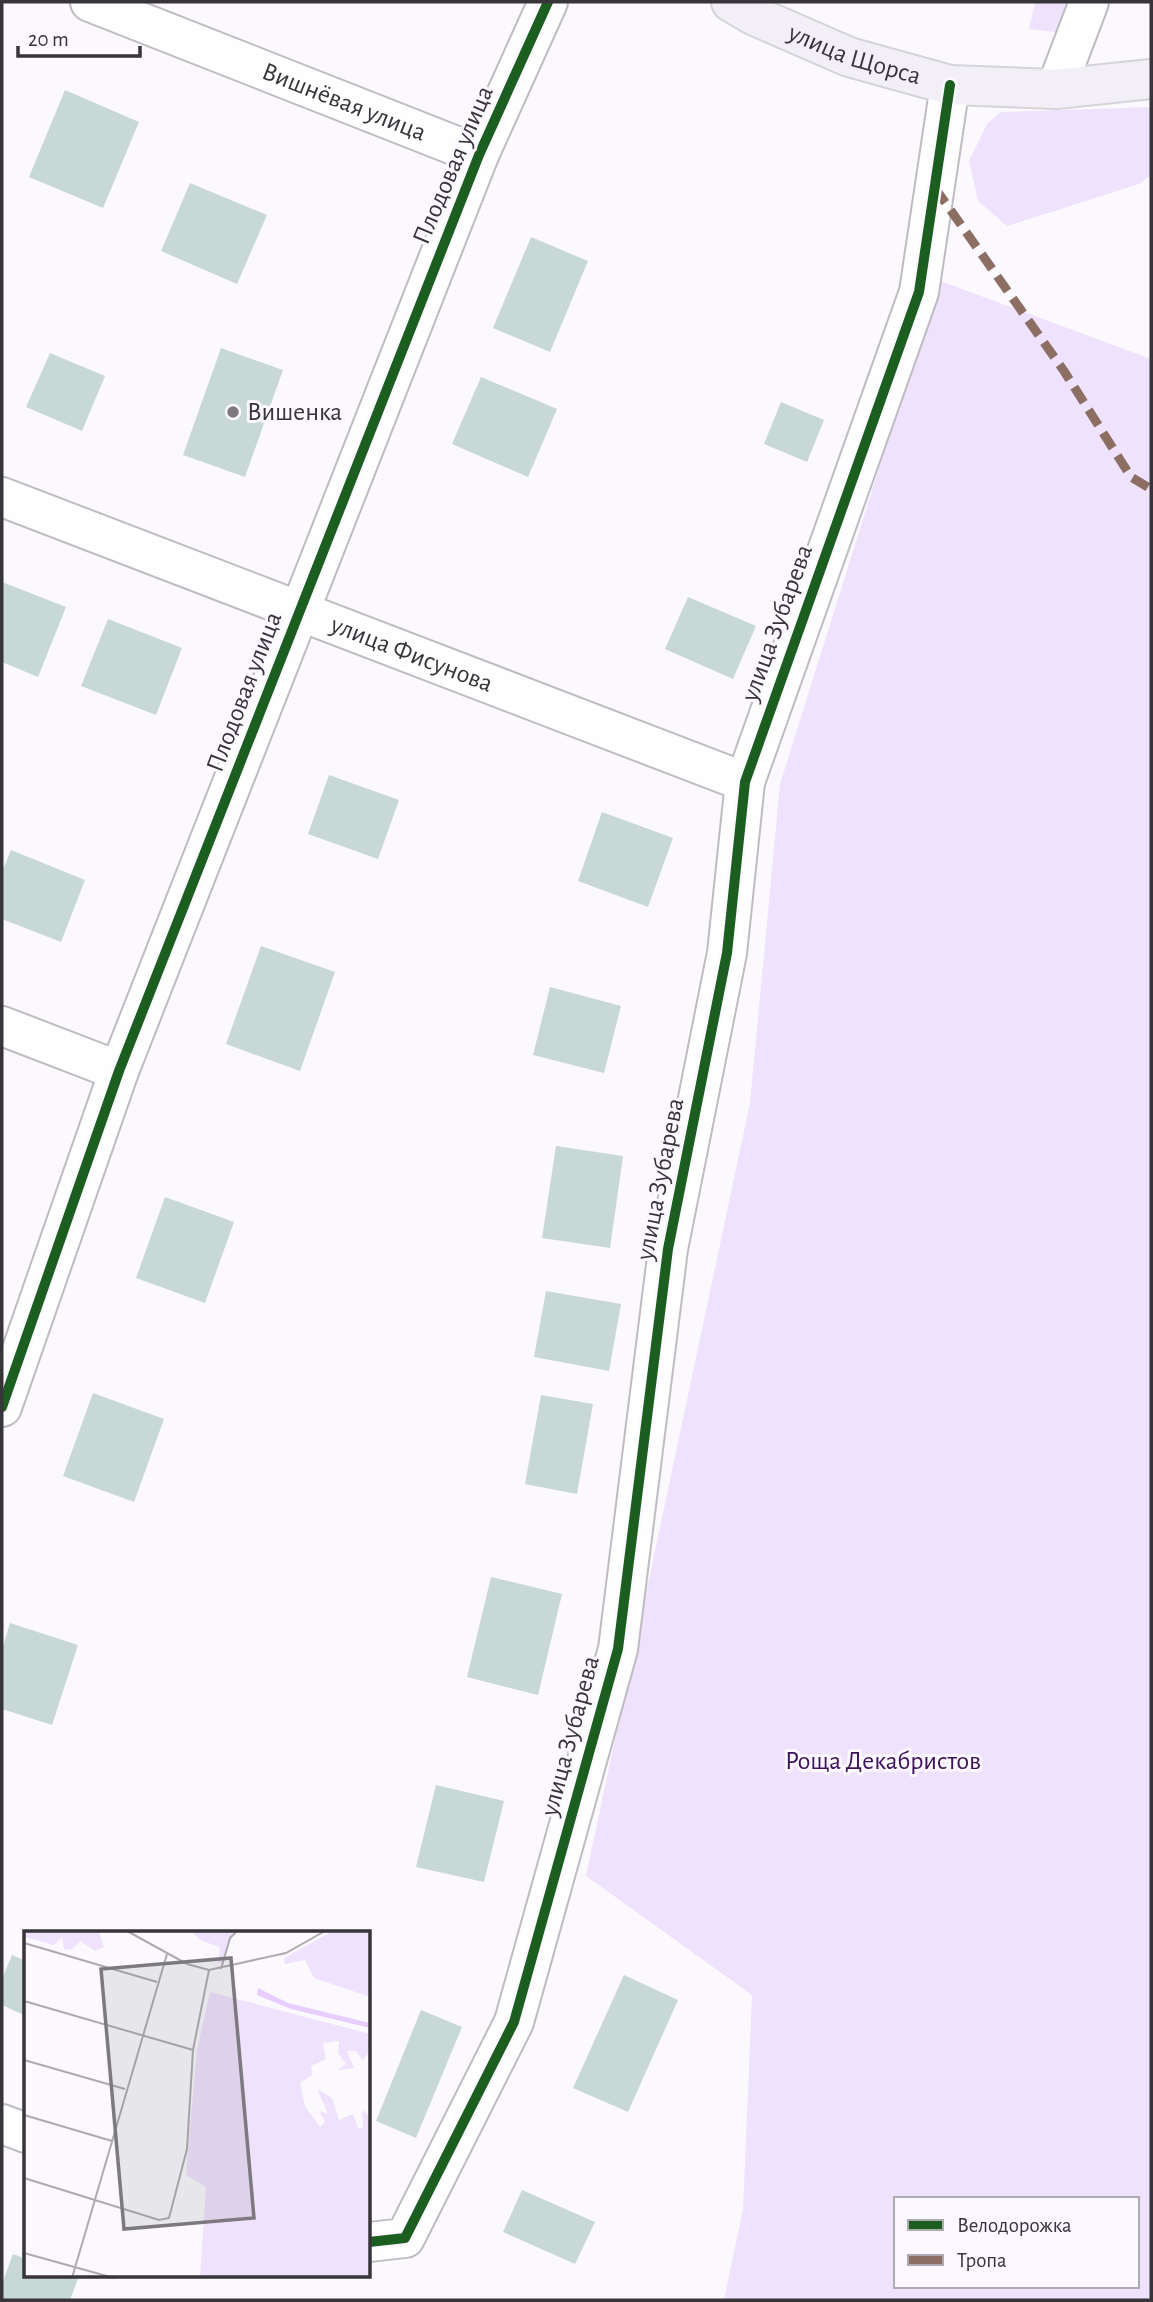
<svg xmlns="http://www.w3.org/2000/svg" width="1153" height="2302" font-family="'Alegreya Sans',sans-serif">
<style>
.green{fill:#efe2fd;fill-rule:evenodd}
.building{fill:#c8d8d4}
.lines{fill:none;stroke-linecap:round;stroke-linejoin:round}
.minor-casing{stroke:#bebcc1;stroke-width:42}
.major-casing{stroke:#d5d4d8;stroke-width:42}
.minor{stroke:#fefeff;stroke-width:38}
.major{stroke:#f3eff7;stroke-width:38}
.quiet{stroke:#8d6e63;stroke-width:9;stroke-dasharray:18 9;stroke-linecap:butt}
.cycleway-casing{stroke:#fbf8ff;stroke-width:15}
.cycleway{stroke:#1b5e20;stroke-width:10}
.poi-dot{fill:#7c797f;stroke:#fbf8ff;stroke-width:2.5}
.labels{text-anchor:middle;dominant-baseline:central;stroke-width:6;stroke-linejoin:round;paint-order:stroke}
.street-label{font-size:26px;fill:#37343a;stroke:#fbf8ff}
.poi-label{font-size:26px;fill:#37343a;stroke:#fbf8ff;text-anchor:start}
.park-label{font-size:26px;fill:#3e115b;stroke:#fbf8ff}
.inset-road{fill:none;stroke:#adaab0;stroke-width:2}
.view{fill:#7c797f;fill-opacity:0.15;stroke:#7c797f;stroke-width:3.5}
.inset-edge{fill:none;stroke:#37343a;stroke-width:3.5}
</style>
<rect width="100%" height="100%" fill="#fbf9fe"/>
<!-- green -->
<path class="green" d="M 1035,2 L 1076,2 L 1064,33 L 1029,29 Z
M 1151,107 L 1151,175 L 1139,184 L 1007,226 L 978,201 L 969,161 L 987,124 L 1001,112 Z
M 938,280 L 1151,359 L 1151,2300 L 724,2300 L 743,2209 L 752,1995 L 586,1876 L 750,1103 L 780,784 ZM 896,2199 L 1137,2199 L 1137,2286 L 896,2286 Z"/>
<!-- building -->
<path class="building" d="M 65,90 L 139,122 L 103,208 L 29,177 Z
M 190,183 L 267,215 L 237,284 L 161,251 Z
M 531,237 L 588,261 L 550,352 L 493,328 Z
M 221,348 L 283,370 L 245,477 L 183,455 Z
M 50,353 L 105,376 L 82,431 L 26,407 Z
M 481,377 L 557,409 L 528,477 L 452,444 Z
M 781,402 L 824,420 L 807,462 L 764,444 Z
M 2,582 L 66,607 L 38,677 L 2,662 Z
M 688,597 L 756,626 L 733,679 L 665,649 Z
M 108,619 L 182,648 L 156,715 L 81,686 Z
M 329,775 L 399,800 L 378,859 L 308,834 Z
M 602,812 L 673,838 L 648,907 L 578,881 Z
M 11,850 L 85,880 L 61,942 L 2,919 L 2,872 Z
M 261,946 L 335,972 L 300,1071 L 226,1044 Z
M 550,987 L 621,1006 L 604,1073 L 533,1055 Z
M 556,1146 L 623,1156 L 610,1248 L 542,1238 Z
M 165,1197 L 234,1222 L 205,1303 L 136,1278 Z
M 546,1291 L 621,1304 L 609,1371 L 534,1357 Z
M 93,1393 L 164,1419 L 134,1502 L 63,1476 Z
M 541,1395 L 593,1404 L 577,1494 L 525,1484 Z
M 491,1577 L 562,1594 L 538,1695 L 467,1677 Z
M 10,1623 L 78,1645 L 52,1725 L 2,1709 L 2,1650 Z
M 436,1785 L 504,1801 L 484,1882 L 416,1867 Z
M 12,1955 L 26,1961 L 26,2016 L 2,2005 L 2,1979 Z
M 624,1975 L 678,2000 L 628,2112 L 573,2088 Z
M 421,2010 L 462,2027 L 416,2138 L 376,2121 Z
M 522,2190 L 595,2222 L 575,2264 L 503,2232 Z
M 13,2254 L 26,2259 L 26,2276 L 71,2276 L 78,2279 L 70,2300 L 2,2300 L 2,2284 Z"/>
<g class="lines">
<!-- minor casing -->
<g class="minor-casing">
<g id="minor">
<path id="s1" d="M 90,2 L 479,155"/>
<path d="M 1056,89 L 1089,2"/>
<path id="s2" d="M 2,497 L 745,782"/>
<path d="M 2,1026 L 119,1071"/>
<path d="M 2,1407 L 119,1071 L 479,155 L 548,2"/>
<path d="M 2,2124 L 26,2133"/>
<path d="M 369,2242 L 405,2238 L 514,2022 L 618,1649 L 668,1249 L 727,953 L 745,782 L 919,292 L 950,85"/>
</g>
</g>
<!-- major casing -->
<g class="major-casing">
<g id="major">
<path id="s3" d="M 731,2 L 755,16 L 849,57 L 950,85 L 1056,89 L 1151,79"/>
</g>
</g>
<!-- minor -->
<use href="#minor" class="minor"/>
<!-- major -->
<use href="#major" class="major"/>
<!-- quiet -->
<path class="quiet" d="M 935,188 L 1064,371 L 1131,477 L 1151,489"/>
<!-- cycleway casing -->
<g class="cycleway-casing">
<path id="cycleway" d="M 2,1407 L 119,1071 L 479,155 L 548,2
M 369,2242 L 405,2238 L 514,2022 L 618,1649 L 668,1249 L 727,953 L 745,782 L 919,292 L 950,85"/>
</g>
<!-- cycleway -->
<use href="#cycleway" class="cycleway"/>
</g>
<!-- markers -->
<circle class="poi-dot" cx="233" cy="412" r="7"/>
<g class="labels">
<!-- street labels -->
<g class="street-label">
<text stroke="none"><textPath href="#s3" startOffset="135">улица Щорса</textPath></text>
<text stroke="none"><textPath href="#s1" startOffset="273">Вишнёвая улица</textPath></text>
<text transform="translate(453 165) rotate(-67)">Плодовая улица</text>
<text transform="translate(777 623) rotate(-70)">улица Зубарева</text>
<text stroke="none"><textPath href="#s2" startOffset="439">улица Фисунова</textPath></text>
<text transform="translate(244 692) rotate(-69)">Плодовая улица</text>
<text transform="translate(660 1179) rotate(-79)">улица Зубарева</text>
<text transform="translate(570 1736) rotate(-75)">улица Зубарева</text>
</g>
<!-- poi labels -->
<g class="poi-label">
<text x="247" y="412">Вишенка</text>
</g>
<!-- park labels -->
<g class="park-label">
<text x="883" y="1761">Роща Декабристов</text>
</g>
</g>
<!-- overview -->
<g transform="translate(24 1931)">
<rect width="346" height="346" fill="#fbf9fe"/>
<path d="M 0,0 L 75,1 L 80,16 L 71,20 L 56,10 L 47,19 L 40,18 L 38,6 L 30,14 L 0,6 ZM 209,0 L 198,32 L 194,32 L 196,16 L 178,10 L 168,1 ZM 309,0 L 346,0 L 346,66 L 290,47 L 281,29 L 261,33 L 260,27 ZM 186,61 L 346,103 L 346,118 L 339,130 L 332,120 L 323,120 L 330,137 L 314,139 L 322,133 L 314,122 L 315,110 L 299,112 L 302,128 L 287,135 L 288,144 L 276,152 L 281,175 L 296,196 L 301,191 L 295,180 L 304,183 L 293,158 L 308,167 L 315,189 L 329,183 L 334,197 L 339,197 L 338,179 L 346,185 L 346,346 L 176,346 L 182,256 L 162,244 L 173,119 Z" fill="#efe2fd"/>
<path d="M 234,57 L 264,72 L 346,92 L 346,97 L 267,78 L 233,64 Z" fill="#e7cefe"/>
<path class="inset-road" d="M 103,0 L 163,33 L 185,39 L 262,22 L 301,0M 0,12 L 133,51M 197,38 L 206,7 L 213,0M 0,70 L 169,119M 0,129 L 101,158M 0,184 L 88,210M 0,247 L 135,289 L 145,287 L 163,218 L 169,119 L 185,39M 0,322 L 90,347M 48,347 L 143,23"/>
<path class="view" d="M 207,27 L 230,287 L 100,298 L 77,38 Z"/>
<rect width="346" height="346" class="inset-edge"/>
</g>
<!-- border -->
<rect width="1153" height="2302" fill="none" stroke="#37343a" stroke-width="7"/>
<!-- legend -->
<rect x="894" y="2197" width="245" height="91" fill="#fbf8ff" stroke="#adaab0" stroke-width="2"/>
<rect x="908" y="2220" width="35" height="10" fill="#1b5e20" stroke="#adaab0" stroke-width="2"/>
<text x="957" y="2232" font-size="21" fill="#37343a">Велодорожка</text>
<rect x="908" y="2255" width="35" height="10" fill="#8d6e63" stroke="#adaab0" stroke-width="2"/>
<text x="957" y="2267" font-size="21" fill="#37343a">Тропа</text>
<!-- scale -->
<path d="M18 46v10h122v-10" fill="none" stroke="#37343a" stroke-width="3.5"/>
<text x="28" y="46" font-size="21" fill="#37343a" stroke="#fbf8ff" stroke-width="5" paint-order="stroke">20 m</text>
</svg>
